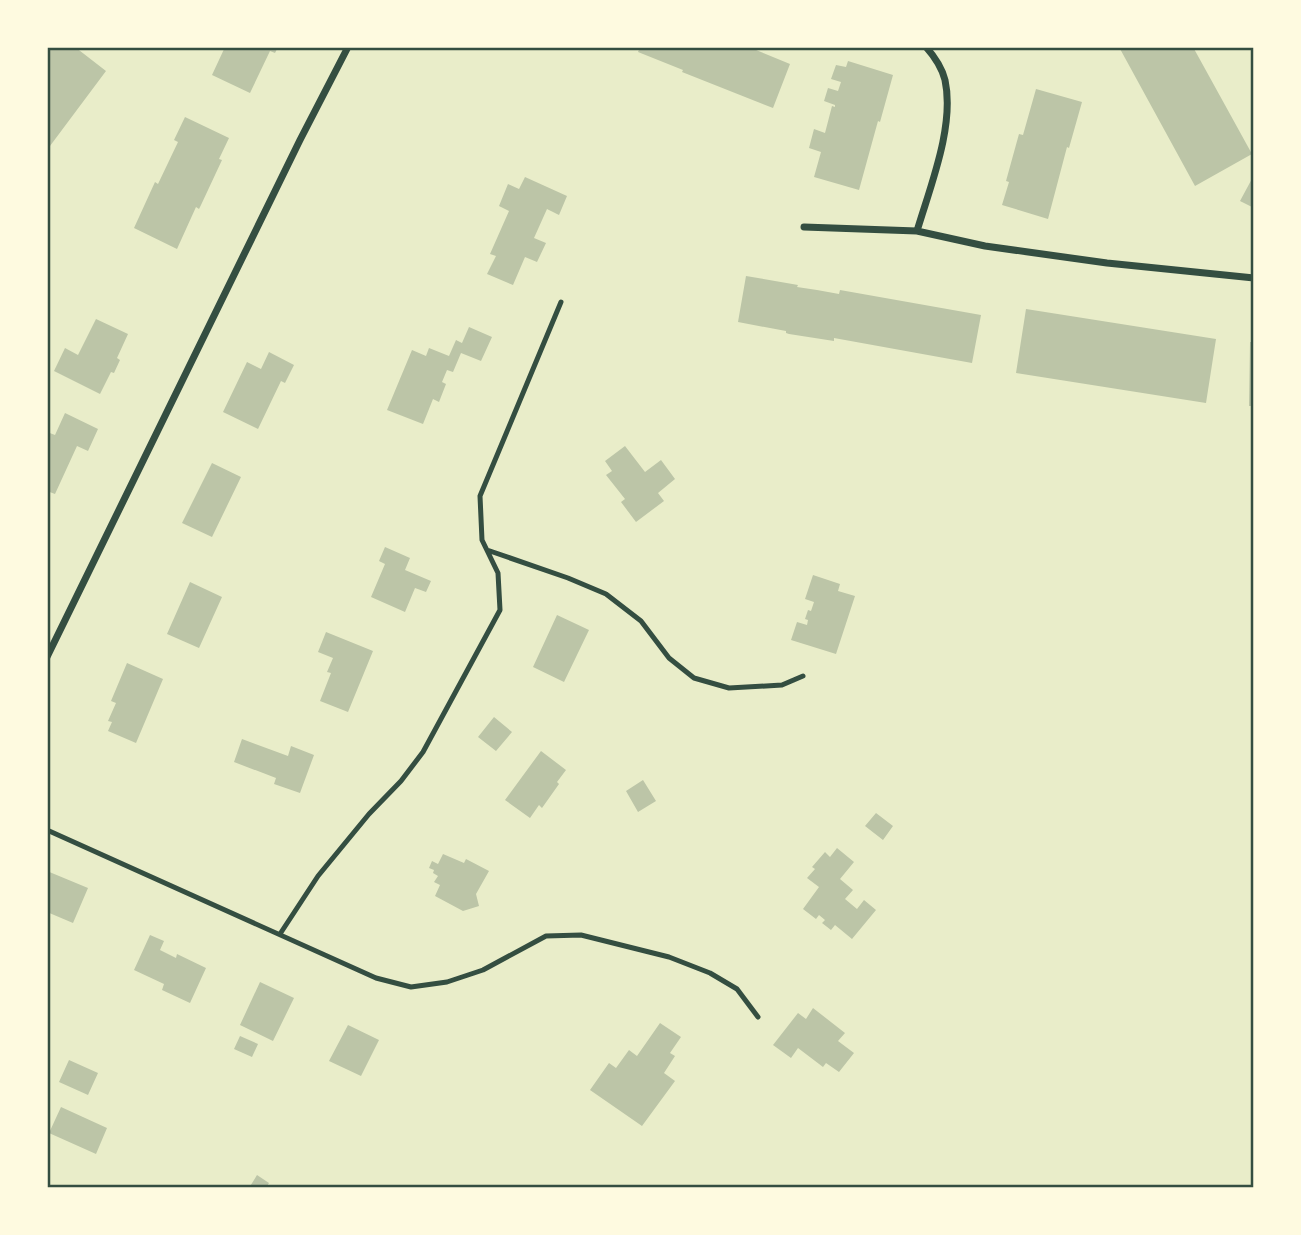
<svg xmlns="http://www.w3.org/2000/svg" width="1301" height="1235" font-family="'Noto Serif',serif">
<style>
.building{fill:#bcc5a7}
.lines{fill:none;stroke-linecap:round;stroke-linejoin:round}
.service{stroke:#344e41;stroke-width:5}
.minor{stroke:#344e41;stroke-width:7}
.neatline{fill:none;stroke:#344e41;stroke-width:2.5}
</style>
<rect width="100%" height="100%" fill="#e9edc9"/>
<!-- building -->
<path class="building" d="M 47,47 L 75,47 L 106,71 L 47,150 Z
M 225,47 L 278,47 L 275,53 L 270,51 L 250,93 L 212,75 Z
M 640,47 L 749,47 L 790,64 L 773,108 L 682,72 L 683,70 L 638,52 Z
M 1119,47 L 1193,47 L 1252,154 L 1195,186 Z
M 848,61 L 893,75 L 880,122 L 878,121 L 859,190 L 814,177 L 821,152 L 809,148 L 814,129 L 825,133 L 832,106 L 835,107 L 835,105 L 824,101 L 828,88 L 838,91 L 841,82 L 831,79 L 836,65 L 846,67 Z
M 1036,89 L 1082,102 L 1069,148 L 1067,147 L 1048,219 L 1002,205 L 1009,182 L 1006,181 L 1019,134 L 1023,135 Z
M 185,117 L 229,138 L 219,159 L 222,160 L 201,205 L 199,209 L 196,207 L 177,249 L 134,228 L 155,182 L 158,184 L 178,142 L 174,140 Z
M 1254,175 L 1254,208 L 1240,201 Z
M 525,177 L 567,196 L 559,215 L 547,209 L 534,238 L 546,243 L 537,262 L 525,257 L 513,285 L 487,274 L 496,256 L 490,254 L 509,211 L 499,206 L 508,184 L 519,189 Z
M 746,276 L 798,285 L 797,287 L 817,290 L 839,294 L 840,290 L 981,315 L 972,363 L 834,338 L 834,341 L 789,334 L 786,333 L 786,331 L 738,322 Z
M 1026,309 L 1216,339 L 1206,403 L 1016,373 Z
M 96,319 L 128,334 L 117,358 L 120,360 L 114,373 L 111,372 L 100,394 L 54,371 L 65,348 L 78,355 Z
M 469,327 L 492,337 L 481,361 L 461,353 L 453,372 L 447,370 L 442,382 L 446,384 L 439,402 L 433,399 L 423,424 L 387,410 L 412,350 L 426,356 L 429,348 L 449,356 L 456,340 L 462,343 Z
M 1250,342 L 1254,342 L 1254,406 L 1249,406 Z
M 269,352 L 294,365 L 285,383 L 281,381 L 258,429 L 223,412 L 247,362 L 261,369 Z
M 65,413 L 98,429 L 88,451 L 77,446 L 55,494 L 47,491 L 47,480 L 49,475 L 47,474 L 47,432 L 55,435 Z
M 625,446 L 645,472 L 661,460 L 675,479 L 658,493 L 664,501 L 636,522 L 621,502 L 625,499 L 606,475 L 612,471 L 605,461 Z
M 212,463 L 241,477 L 212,537 L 182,523 Z
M 385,547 L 410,558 L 405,570 L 431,581 L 426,592 L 415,588 L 405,612 L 371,597 L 385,564 L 379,561 Z
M 813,575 L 840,584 L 838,591 L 855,596 L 836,654 L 791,640 L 797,622 L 807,625 L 808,620 L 805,619 L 808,610 L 811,611 L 814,602 L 805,599 Z
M 190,582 L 222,597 L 199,648 L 167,634 Z
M 557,615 L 589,630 L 564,682 L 533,667 Z
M 326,632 L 373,651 L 348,712 L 320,701 L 331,673 L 327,672 L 333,658 L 318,652 Z
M 127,663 L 163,679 L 136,743 L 108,731 L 112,722 L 108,721 L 116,703 L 111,701 Z
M 494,717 L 512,732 L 496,751 L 478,737 Z
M 242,739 L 288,756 L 291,746 L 314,755 L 300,793 L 274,784 L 276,778 L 234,762 Z
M 541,751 L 566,770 L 557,782 L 559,784 L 542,808 L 539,805 L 530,818 L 505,800 Z
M 643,780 L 656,801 L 638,812 L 626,791 Z
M 876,813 L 893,826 L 883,840 L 865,826 Z
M 837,848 L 854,862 L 840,879 L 853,890 L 845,899 L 857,909 L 864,900 L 876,910 L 852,939 L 835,925 L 831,930 L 822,923 L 825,920 L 819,915 L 816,919 L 803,909 L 819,887 L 807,878 L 815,869 L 812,867 L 825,852 L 830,857 Z
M 443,854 L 464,863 L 466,859 L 489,871 L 476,894 L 479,906 L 463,911 L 435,896 L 440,885 L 434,882 L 438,876 L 433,873 L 434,870 L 429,868 L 432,861 L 438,864 Z
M 47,871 L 88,888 L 73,923 L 47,912 Z
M 150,935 L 164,941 L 160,950 L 176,958 L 177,954 L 206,968 L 190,1003 L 162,990 L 164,984 L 134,970 Z
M 260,982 L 294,998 L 273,1041 L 240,1025 Z
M 813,1008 L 845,1033 L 838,1041 L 854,1053 L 839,1072 L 826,1063 L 823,1067 L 798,1048 L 791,1058 L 773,1045 L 798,1013 L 806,1019 Z
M 660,1023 L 681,1037 L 670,1053 L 675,1056 L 664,1073 L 675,1081 L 642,1126 L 590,1090 L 609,1063 L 616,1068 L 629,1050 L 637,1056 Z
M 348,1025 L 379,1040 L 361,1076 L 329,1061 Z
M 240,1036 L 258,1044 L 252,1057 L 234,1049 Z
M 69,1060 L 98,1073 L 88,1095 L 59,1082 Z
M 61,1107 L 107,1128 L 96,1154 L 49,1133 Z
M 257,1175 L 269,1183 L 266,1188 L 249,1188 Z"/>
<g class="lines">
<!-- service -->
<path class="service" d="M 487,550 L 568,578 L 606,594 L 641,621 L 669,658 L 694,678 L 729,688 L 782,685 L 803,676
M 47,830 L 376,978 L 411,987 L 447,982 L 483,970 L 546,936 L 581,935 L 669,957 L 710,973 L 737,989 L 758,1017
M 280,934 L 318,876 L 369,814 L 401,781 L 423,752 L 500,610 L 498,573 L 482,540 L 480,496 L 561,302"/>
<!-- minor -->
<path class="minor" d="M 804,227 L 917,231 L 985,246 L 1107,263 L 1254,278
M 917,231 C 930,187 955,126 945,80 C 942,68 934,56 926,47
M 47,657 L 300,140 L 348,47"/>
</g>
<!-- border -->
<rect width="1301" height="1235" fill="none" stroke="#fefae0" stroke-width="98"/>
<rect x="49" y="49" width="1203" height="1137" class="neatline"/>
</svg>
